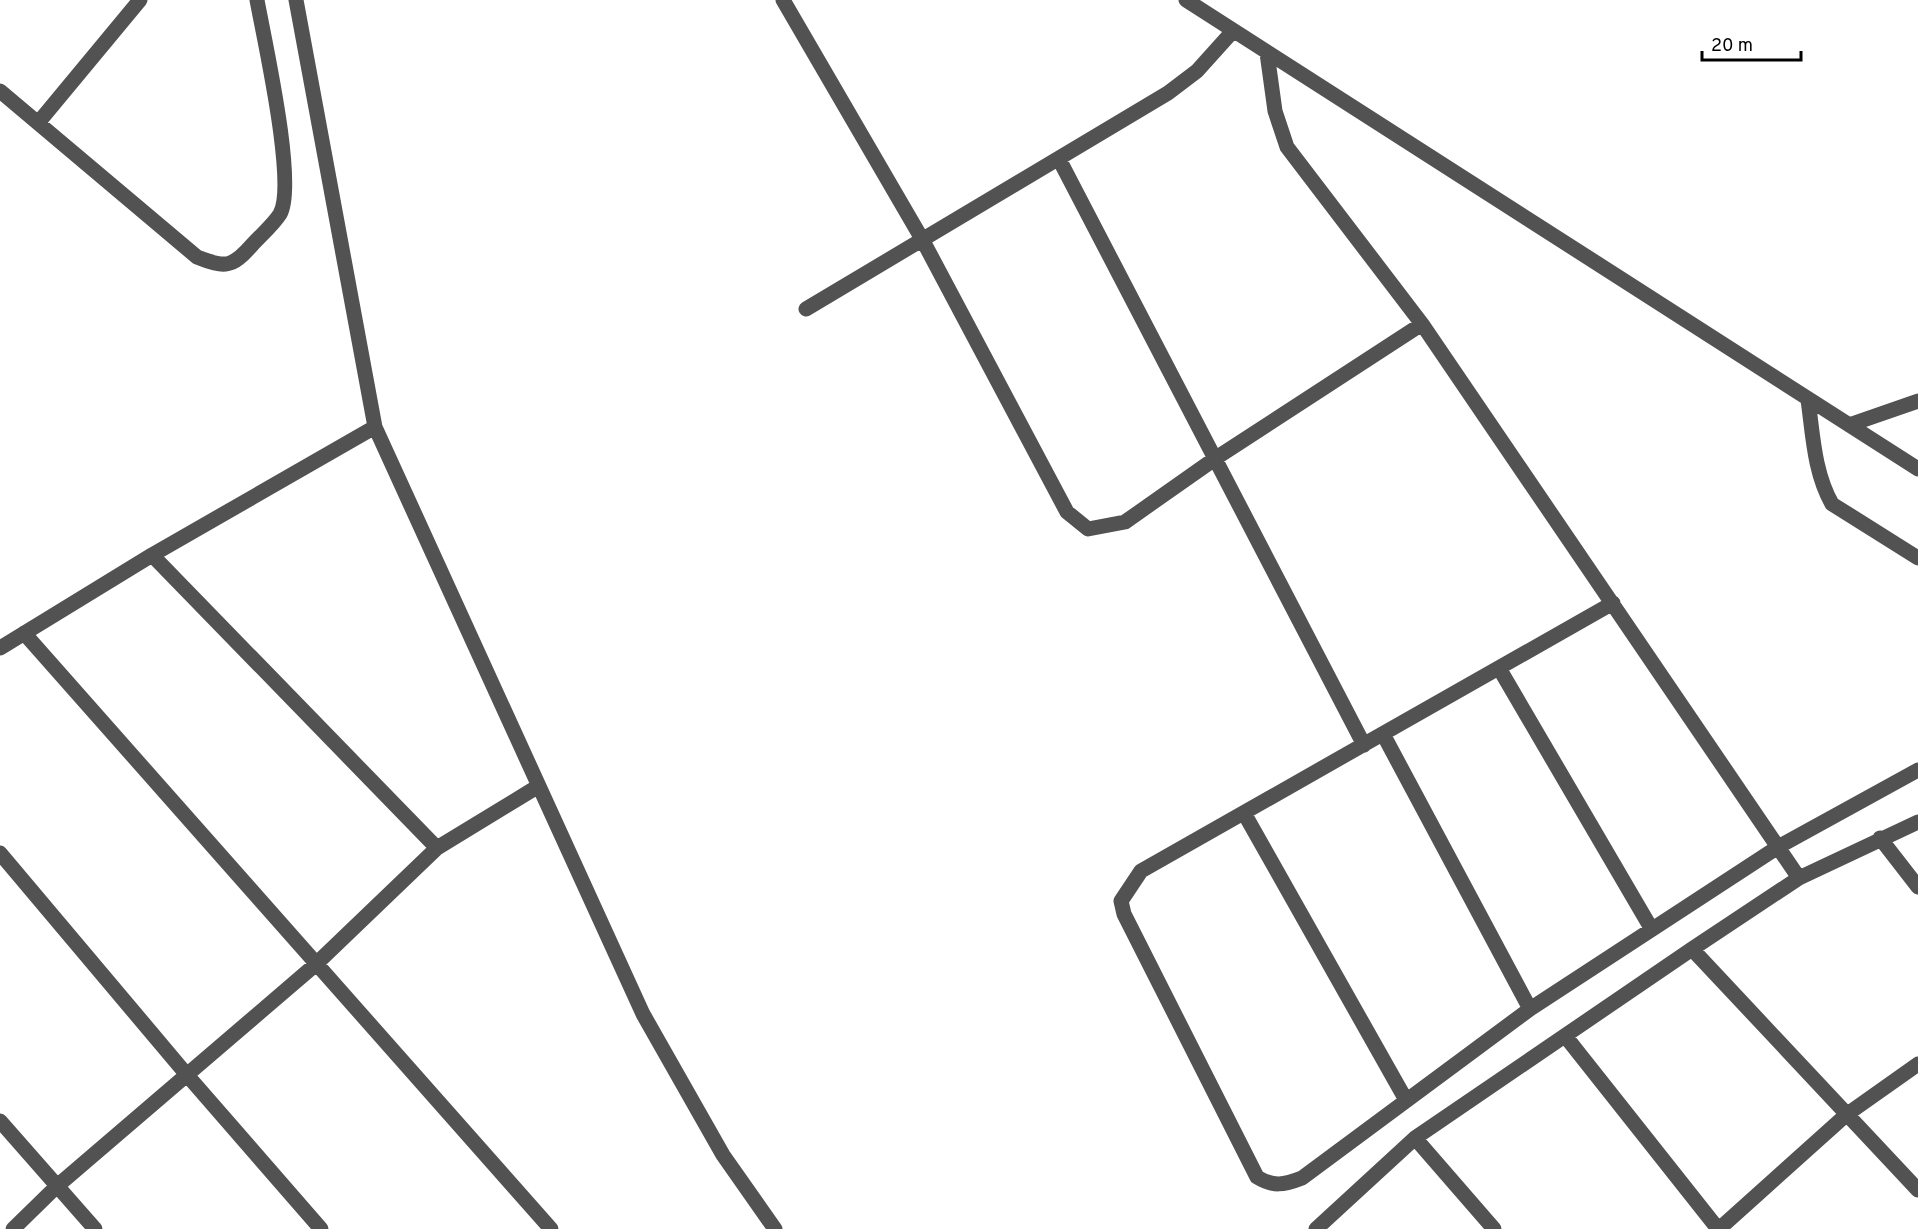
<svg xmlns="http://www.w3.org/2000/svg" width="1918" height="1229" font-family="Overpass,sans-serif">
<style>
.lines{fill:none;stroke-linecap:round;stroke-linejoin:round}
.minor{stroke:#525252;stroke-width:15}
</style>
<rect width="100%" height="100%" fill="#fff"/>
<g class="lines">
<!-- minor -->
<path class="minor" d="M 296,0 L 375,427 L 643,1014 L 723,1155 L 775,1229
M 783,0 L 922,239 L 1067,512 L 1088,529 L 1125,522 L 1216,458 L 1422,324
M 1186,0 L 1918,469
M 1267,53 L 1275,111 L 1287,147 L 1422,324 L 1799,878
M 0,91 L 197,257 C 225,268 232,268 252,245 C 261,235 273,225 280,214 C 297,184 264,39 257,0
M 38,123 L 140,0
M 1059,159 L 1364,745
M 806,309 L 1168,93 L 1197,71 L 1233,31
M 1808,400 C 1813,435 1814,472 1832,504 L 1918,558
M 1849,425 L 1918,401
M 152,555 L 437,848
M 1613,603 L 1141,871 L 1121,901 L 1124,914 L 1257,1177 C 1273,1187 1284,1185 1302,1178 L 1530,1009 L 1778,847 L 1918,770
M 24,633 L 551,1229
M 0,648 L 152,555 L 375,427
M 1499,668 L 1651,928
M 1383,734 L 1530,1009
M 1244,813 L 1406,1100
M 1880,838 L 1918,887
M 0,853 L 187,1075 L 321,1229
M 1692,949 L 1918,1190
M 1566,1037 L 1718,1229
M 0,1121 L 95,1229
M 1415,1138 L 1494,1229
M 13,1229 L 56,1187 L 315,965 L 437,848 L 537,787
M 1316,1229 L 1415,1138 L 1692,949 L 1799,878 L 1918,822
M 1719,1229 L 1846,1115 L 1918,1064"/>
</g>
<!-- scale -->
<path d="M1702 51v9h99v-9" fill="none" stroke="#000000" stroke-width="3"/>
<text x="1711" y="51" font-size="18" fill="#000000" stroke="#ffffff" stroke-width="4.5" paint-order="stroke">20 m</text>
</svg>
